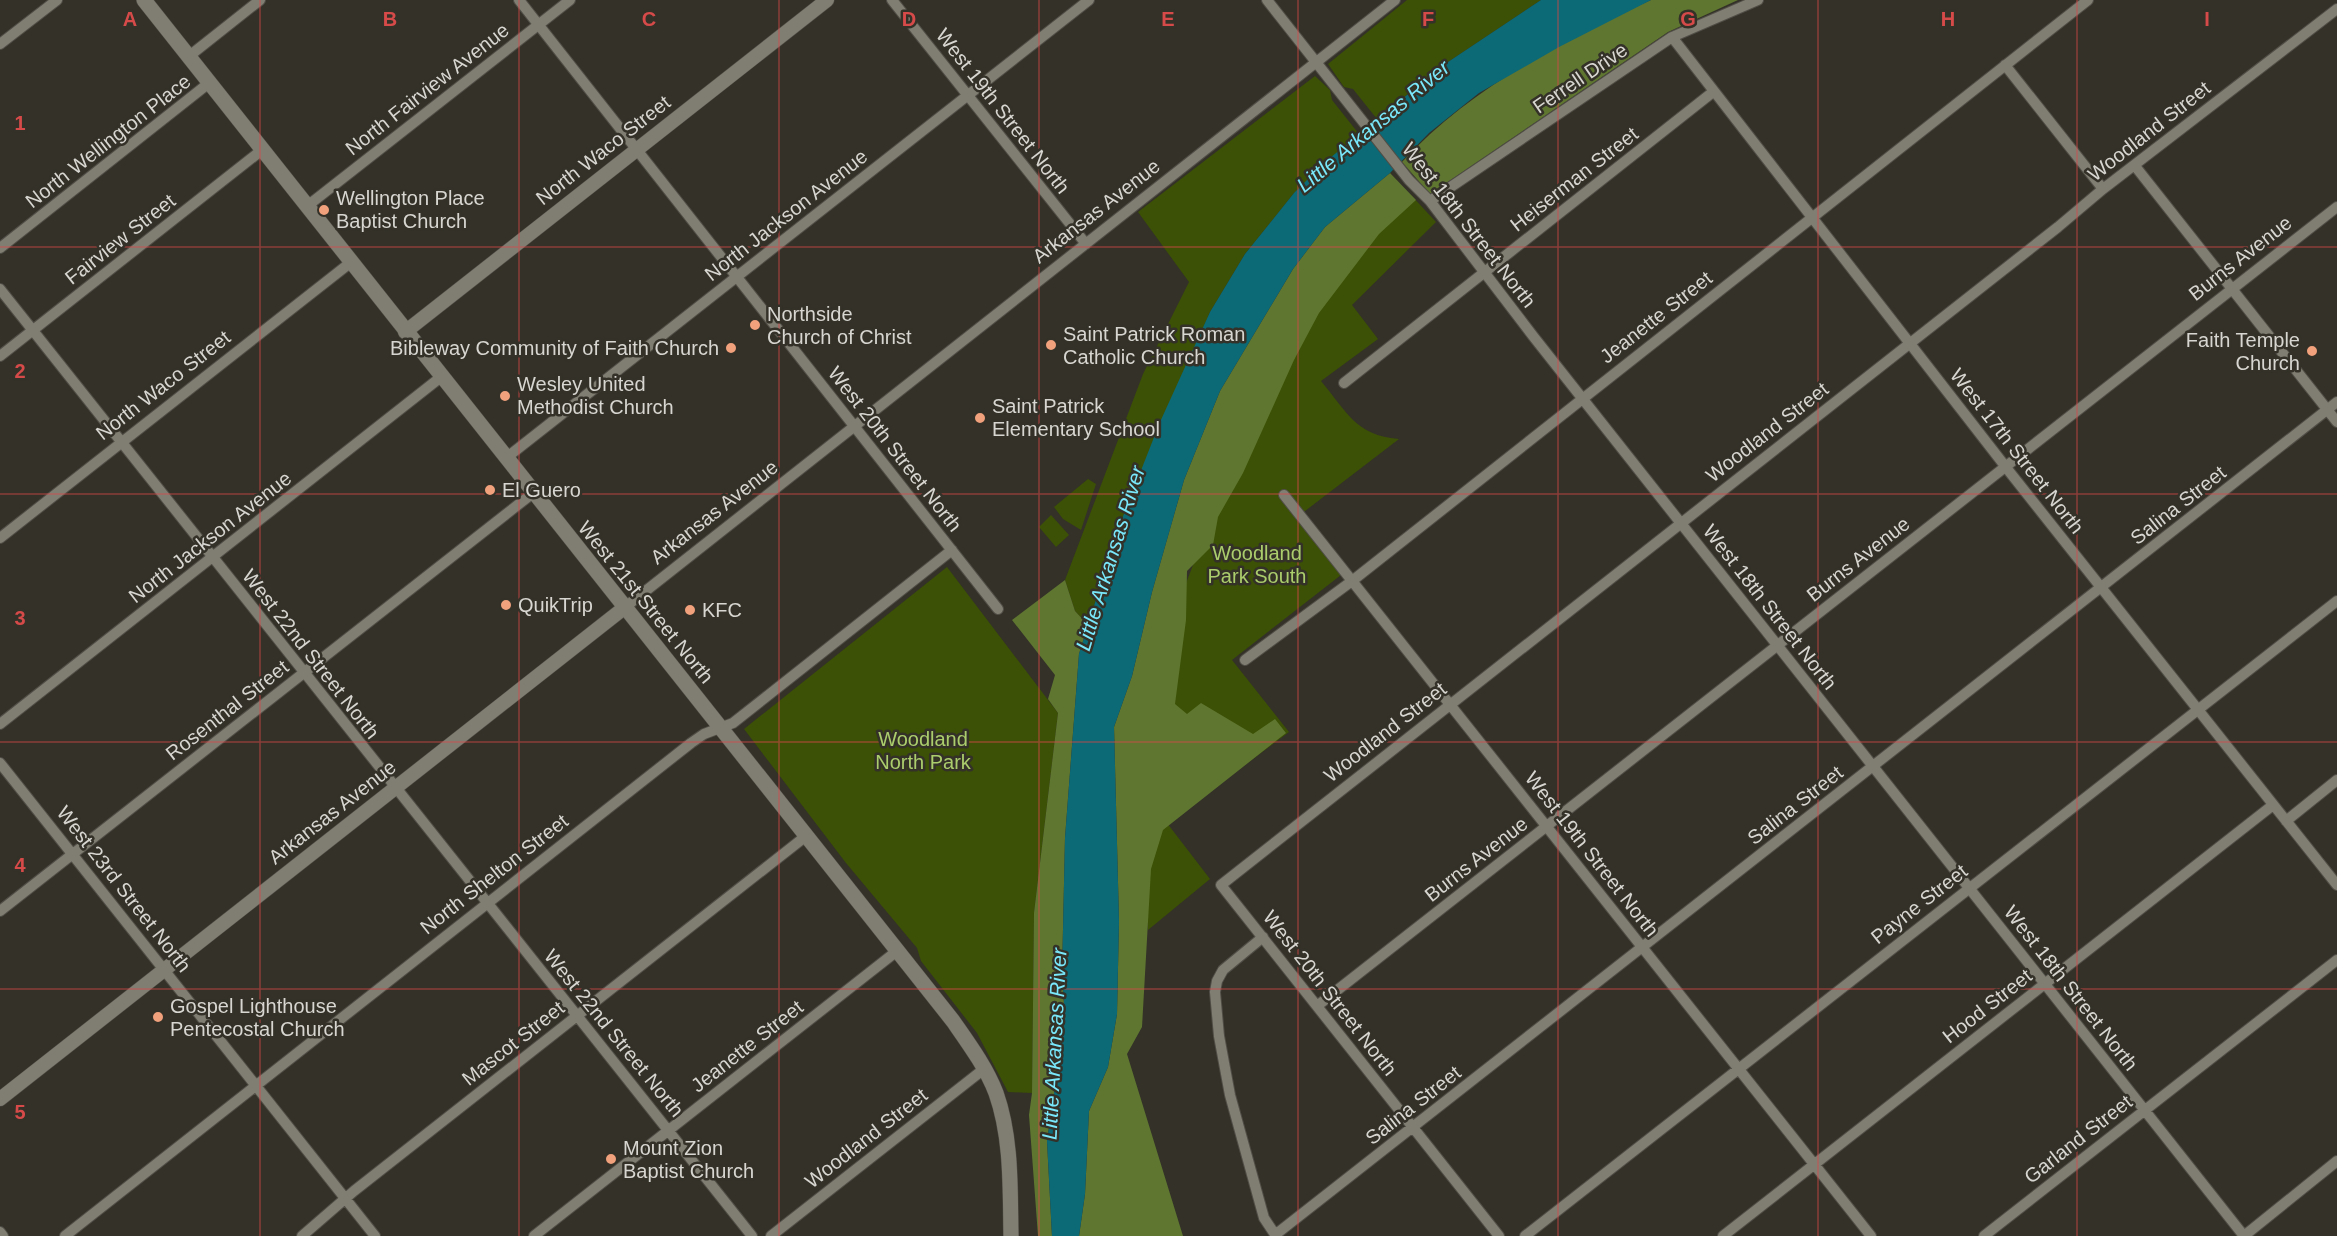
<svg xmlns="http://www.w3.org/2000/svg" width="2337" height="1236" font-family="Arial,sans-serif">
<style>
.green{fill:#3c5105}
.forest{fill:#5f7630}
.water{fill:#0c6976}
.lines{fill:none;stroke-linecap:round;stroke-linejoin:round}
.minor-casing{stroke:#504e46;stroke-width:12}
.tertiary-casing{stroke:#504e46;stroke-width:15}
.secondary-casing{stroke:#504e46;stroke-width:16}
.minor{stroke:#807e73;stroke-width:10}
.tertiary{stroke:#807e73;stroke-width:14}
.secondary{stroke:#807e73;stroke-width:15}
.grid{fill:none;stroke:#d64b4a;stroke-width:1.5;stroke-opacity:0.55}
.poi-dot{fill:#f1a17c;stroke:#333128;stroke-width:2}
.labels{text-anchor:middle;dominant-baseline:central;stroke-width:5;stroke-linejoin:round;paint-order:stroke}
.street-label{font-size:20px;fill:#d8d6d0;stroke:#333128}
.poi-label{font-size:20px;fill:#d8d6d0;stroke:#333128;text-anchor:start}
.park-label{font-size:20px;fill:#abcd6c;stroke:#333128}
.water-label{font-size:21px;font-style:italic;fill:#7ae8fb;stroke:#333128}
.grid-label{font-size:20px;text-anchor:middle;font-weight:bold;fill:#d64b4a;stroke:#333128;stroke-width:5;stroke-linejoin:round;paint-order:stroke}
</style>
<rect width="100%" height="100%" fill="#333128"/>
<!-- green -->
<path class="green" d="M 1407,0 L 1541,0 L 1445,64 L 1377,119 L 1353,89 L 1344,87 L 1328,64 Z
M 1315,76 L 1330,90 L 1332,100 L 1359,134 L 1294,193 L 1245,254 L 1210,312 L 1118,529 L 1088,625 L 1075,611 L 1065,580 L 1143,374 L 1189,282 L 1138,212 Z
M 1411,195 L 1436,222 L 1352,305 L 1378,339 L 1321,381 C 1348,413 1355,435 1399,439 L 1296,518 L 1341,575 L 1232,660 L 1289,732 L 1167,823 L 1210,879 L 1148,930 L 1145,776 L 1170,626 L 1211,517 L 1301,324 Z
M 1088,479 L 1096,484 L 1081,530 L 1063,519 L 1054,507 Z
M 1051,515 L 1069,535 L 1056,547 L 1039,527 Z
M 947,567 L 1058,713 L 1034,913 L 1032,1093 L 1008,1092 L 977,1033 L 921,961 L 917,948 L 846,863 L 744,729 Z"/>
<!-- forest -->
<path class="forest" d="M 1651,0 L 1738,0 L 1668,32 L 1430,194 L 1402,162 C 1469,89 1562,40 1651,0 Z
M 1390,173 L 1416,200 L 1379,234 L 1319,313 L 1294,360 L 1243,473 L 1218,517 L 1213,545 L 1187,571 L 1186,620 L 1175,704 L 1187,714 L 1201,703 L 1253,734 L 1275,719 L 1286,733 L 1163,830 L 1151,869 L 1142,1027 L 1127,1054 L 1183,1236 L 1079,1236 L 1085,1194 L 1089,1111 L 1108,1067 L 1117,1014 L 1119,921 L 1114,727 L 1132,676 L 1152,592 L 1184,480 L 1220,391 L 1293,269 L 1325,227 Z
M 1065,580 L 1075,611 L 1088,625 L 1079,654 L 1065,838 L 1062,975 L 1065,1018 L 1047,1141 L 1052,1236 L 1038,1236 L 1029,1115 L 1032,1093 L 1034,913 L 1058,713 L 1048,699 L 1055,675 L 1012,620 Z"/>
<!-- water -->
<path class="water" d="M 1541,0 L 1651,0 L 1559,47 L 1479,93 L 1429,133 L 1390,173 L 1325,227 L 1293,269 L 1220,391 L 1184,480 L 1152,592 L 1132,676 L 1114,727 L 1119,921 L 1117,1014 L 1108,1067 L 1089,1111 L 1085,1194 L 1079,1236 L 1052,1236 L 1047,1141 L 1065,1018 L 1062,975 L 1065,838 L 1079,654 L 1118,529 L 1160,422 L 1210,312 L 1245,254 L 1294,193 L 1325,162 L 1445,64 Z"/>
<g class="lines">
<!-- minor casing -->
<g class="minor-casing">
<path id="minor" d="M 519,0 L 998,609
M 892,0 L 1086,244
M 1267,0 L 1409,180 L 1430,201 L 1533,336 L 2244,1236
M 1672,37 L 2012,475 L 2337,885
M 0,44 L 57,0
M 188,57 L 260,0
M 2005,65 L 2103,189
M 2135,166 L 2337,422
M 1430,201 L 1672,37 L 1758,0
M 306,207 L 570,0
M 0,248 L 209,83
M 0,289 L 752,1236
M 0,356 L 262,150
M 1344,383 L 1713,92
M 506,458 L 1089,0
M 1284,495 L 1871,1236
M 0,538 L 350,263
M 624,608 L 1395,0
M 1245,660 L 1352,581 L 2088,0
M 0,724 L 441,377
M 0,763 L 375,1236
M 2286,821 L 2337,780
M 0,911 L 533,493
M 1263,937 L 1223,970 L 1217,981 L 1215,992 L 1219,1036 L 1230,1095 L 1264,1218 L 1276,1236
M 1317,1006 L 2337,207
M 0,1232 L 3,1236
M 1275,1235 L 2337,402
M 65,1236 L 691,743 L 704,734 L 733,723 L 952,550
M 302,1236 L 354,1191 L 806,836
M 534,1236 L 897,951
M 771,1236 L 984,1069
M 1499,1236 L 1221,885 L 2058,227 L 2103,189 L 2337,9
M 1525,1236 L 2337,601
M 1723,1236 L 2273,805
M 1984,1236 L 2337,960
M 2244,1236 L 2337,1161"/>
</g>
<!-- tertiary casing -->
<g class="tertiary-casing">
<path id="tertiary" d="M 405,332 L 827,0
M 0,1099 L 624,608"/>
</g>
<!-- secondary casing -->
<g class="secondary-casing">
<path id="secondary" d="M 144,0 L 953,1021 C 969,1044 986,1067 996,1093 C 1012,1138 1010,1189 1011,1236"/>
</g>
<!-- minor -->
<use href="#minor" class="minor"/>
<!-- tertiary -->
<use href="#tertiary" class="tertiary"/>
<!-- secondary -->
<use href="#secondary" class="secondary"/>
</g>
<!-- grid -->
<path class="grid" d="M 260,0 L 260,1236M 519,0 L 519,1236M 779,0 L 779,1236M 1039,0 L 1039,1236M 1298,0 L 1298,1236M 1558,0 L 1558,1236M 1818,0 L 1818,1236M 2077,0 L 2077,1236M 0,247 L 2337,247M 0,494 L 2337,494M 0,742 L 2337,742M 0,989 L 2337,989"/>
<!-- markers -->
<g class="poi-dot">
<circle cx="324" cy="210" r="6"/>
<circle cx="755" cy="325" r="6"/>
<circle cx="1051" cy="345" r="6"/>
<circle cx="731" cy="348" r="6"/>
<circle cx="2312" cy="351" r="6"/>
<circle cx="505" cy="396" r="6"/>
<circle cx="980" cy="418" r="6"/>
<circle cx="490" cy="490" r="6"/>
<circle cx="506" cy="605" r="6"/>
<circle cx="690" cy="610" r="6"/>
<circle cx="158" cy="1017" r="6"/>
<circle cx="611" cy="1159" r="6"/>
</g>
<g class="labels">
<!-- street labels -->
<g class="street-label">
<text transform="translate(1580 78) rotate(-34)">Ferrell Drive</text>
<text transform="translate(427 89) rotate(-38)">North Fairview Avenue</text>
<text transform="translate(1003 111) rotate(52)">West 19th Street North</text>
<text transform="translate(2149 131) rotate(-38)">Woodland Street</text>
<text transform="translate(108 141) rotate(-38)">North Wellington Place</text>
<text transform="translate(603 150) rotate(-38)">North Waco Street</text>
<text transform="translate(1574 179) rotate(-38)">Heiserman Street</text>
<text transform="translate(1096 211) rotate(-38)">Arkansas Avenue</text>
<text transform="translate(786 215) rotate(-38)">North Jackson Avenue</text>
<text transform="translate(1469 225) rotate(52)">West 18th Street North</text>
<text transform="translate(120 239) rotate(-38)">Fairview Street</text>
<text transform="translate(2240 258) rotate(-38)">Burns Avenue</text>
<text transform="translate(1656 317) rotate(-38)">Jeanette Street</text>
<text transform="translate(163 385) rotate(-38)">North Waco Street</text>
<text transform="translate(1767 432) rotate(-38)">Woodland Street</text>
<text transform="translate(895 449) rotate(52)">West 20th Street North</text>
<text transform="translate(2017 451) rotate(52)">West 17th Street North</text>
<text transform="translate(2178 505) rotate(-38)">Salina Street</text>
<text transform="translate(714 512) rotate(-38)">Arkansas Avenue</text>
<text transform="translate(210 537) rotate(-38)">North Jackson Avenue</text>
<text transform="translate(1858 559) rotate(-38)">Burns Avenue</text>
<text transform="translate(646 602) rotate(51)">West 21st Street North</text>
<text transform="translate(1770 607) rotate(52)">West 18th Street North</text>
<text transform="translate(311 654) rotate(52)">West 22nd Street North</text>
<text transform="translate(227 710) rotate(-38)">Rosenthal Street</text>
<text transform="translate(1385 732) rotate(-38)">Woodland Street</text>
<text transform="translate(1795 805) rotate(-38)">Salina Street</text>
<text transform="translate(332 812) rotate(-38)">Arkansas Avenue</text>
<text transform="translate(1592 854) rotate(52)">West 19th Street North</text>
<text transform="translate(1476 859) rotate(-38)">Burns Avenue</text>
<text transform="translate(494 874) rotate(-38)">North Shelton Street</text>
<text transform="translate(124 889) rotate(52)">West 23rd Street North</text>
<text transform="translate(1919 904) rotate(-38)">Payne Street</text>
<text transform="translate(2071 988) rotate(52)">West 18th Street North</text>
<text transform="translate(1330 993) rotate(52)">West 20th Street North</text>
<text transform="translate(1987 1006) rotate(-38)">Hood Street</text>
<text transform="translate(614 1033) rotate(51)">West 22nd Street North</text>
<text transform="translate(513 1043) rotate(-38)">Mascot Street</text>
<text transform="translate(747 1046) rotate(-38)">Jeanette Street</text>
<text transform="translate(1413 1105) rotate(-38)">Salina Street</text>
<text transform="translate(866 1138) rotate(-38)">Woodland Street</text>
<text transform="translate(2078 1139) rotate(-38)">Garland Street</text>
</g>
<!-- poi labels -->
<g class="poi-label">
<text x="336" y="198">Wellington Place<tspan x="336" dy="23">Baptist Church</tspan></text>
<text x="767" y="314">Northside<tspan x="767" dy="23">Church of Christ</tspan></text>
<text x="1063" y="334">Saint Patrick Roman<tspan x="1063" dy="23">Catholic Church</tspan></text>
<text x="2300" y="340" text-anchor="end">Faith Temple<tspan x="2300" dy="23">Church</tspan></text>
<text x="719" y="348" text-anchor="end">Bibleway Community of Faith Church</text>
<text x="517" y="384">Wesley United<tspan x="517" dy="23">Methodist Church</tspan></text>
<text x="992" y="406">Saint Patrick<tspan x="992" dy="23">Elementary School</tspan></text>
<text x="502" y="490">El Guero</text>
<text x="518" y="605">QuikTrip</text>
<text x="702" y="610">KFC</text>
<text x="170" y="1006">Gospel Lighthouse<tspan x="170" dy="23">Pentecostal Church</tspan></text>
<text x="623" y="1148">Mount Zion<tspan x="623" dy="23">Baptist Church</tspan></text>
</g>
<!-- park labels -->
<g class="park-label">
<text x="1257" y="553">Woodland<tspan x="1257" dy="23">Park South</tspan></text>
<text x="923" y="739">Woodland<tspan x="923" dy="23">North Park</tspan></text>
</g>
<!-- water labels -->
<g class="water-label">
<text transform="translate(1373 126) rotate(-40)">Little Arkansas River</text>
<text transform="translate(1110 558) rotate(-73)">Little Arkansas River</text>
<text transform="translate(1054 1044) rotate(-87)">Little Arkansas River</text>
</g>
</g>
<g class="grid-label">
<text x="130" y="26">A</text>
<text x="390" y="26">B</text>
<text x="649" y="26">C</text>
<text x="909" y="26">D</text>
<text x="1168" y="26">E</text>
<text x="1428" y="26">F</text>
<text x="1688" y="26">G</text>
<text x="1948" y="26">H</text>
<text x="2207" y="26">I</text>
<text x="20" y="130">1</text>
<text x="20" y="378">2</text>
<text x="20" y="625">3</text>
<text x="20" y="872">4</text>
<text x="20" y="1119">5</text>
</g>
</svg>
